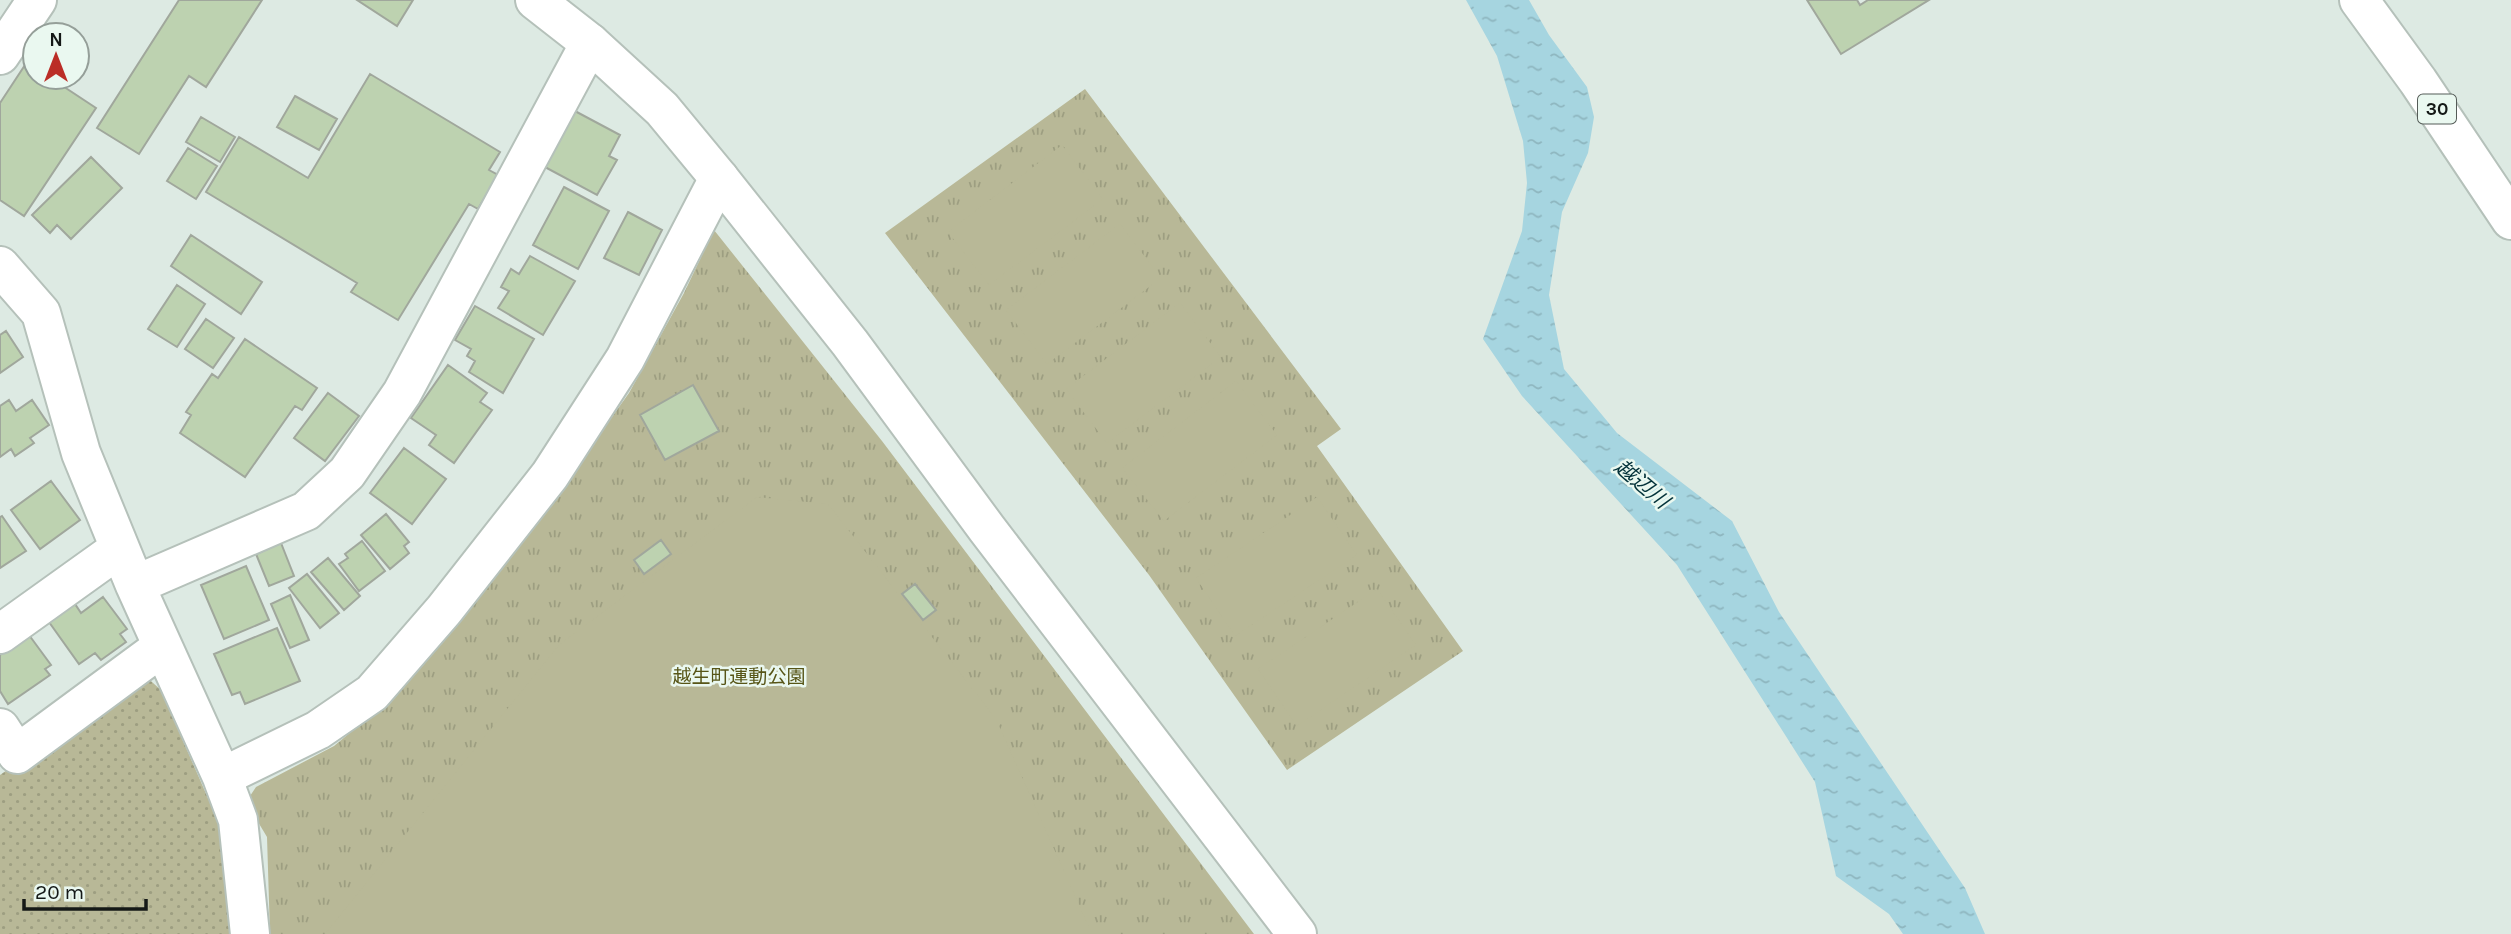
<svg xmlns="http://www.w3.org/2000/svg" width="2511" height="934" font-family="Karla,'Noto Sans JP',sans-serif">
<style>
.grass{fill:url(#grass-dots)}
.park{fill:url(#park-tufts)}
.garden{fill:#b8b897}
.water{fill:url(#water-ripples)}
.building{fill:#bdd2b0;stroke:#a0a79c;stroke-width:2}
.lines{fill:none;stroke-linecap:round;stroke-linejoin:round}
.minor-casing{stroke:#b5c1ba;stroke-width:42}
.tertiary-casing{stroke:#b5c1ba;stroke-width:42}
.primary-casing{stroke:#b5c1ba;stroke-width:42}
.minor{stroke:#fff;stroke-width:38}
.tertiary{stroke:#fff;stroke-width:38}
.primary{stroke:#fff;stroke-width:38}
.labels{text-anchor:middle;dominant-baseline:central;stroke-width:5;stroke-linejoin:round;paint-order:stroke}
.shield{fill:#eaf8f0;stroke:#555c58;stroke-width:2}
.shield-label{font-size:18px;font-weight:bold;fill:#151917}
.park-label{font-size:19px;fill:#575517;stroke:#eaf8f0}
.water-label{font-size:21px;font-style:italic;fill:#03323a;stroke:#eaf8f0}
</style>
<defs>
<pattern id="grass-dots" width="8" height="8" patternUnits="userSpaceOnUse" patternTransform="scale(1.75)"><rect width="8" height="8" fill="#b8b897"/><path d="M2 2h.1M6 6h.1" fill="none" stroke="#9d9e81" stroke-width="1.8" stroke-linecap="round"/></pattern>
<pattern id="park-tufts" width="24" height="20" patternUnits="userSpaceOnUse" patternTransform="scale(1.75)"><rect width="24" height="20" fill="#b8b897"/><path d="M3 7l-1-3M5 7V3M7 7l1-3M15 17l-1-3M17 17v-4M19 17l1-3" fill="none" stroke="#9d9e81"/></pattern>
<pattern id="water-ripples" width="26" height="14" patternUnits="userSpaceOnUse" patternTransform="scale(1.75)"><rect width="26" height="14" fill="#a6d5e0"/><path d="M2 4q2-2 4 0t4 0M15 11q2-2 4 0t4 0" fill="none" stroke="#8eb6bf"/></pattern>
</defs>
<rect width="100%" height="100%" fill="#ddeae3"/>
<!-- grass -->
<path class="grass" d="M 144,675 L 161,690 L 224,835 L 232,934 L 0,934 L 0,775 Z"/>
<!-- park -->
<path class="park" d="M 1085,89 L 1341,429 L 1317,446 L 1463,651 L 1287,770 L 1149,575 L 885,233 Z
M 714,230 L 882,441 L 1254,934 L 270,934 L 267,837 L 246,802 L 256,787 L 334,746 L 375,712 L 564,484 L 629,393 L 684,293 Z"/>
<!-- garden -->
<path class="garden" d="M 1062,145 L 1103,199 L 989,285 L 948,232 Z
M 1120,224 L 1161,278 L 1047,364 L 1006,310 Z
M 1180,303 L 1221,357 L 1107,443 L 1066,389 Z
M 1236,381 L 1277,435 L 1164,521 L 1122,468 Z
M 757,497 L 828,504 L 996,719 L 1092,934 L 325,934 L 559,645 Z
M 1317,497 L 1357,555 L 1235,636 L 1196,578 Z
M 1377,589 L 1416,645 L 1297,726 L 1258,669 Z"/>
<!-- water -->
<path class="water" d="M 1466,0 L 1529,0 L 1549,35 L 1587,87 L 1594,117 L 1588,153 L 1562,212 L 1549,295 L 1564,369 L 1617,433 L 1732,521 L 1779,612 L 1965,888 L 1985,934 L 1903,934 L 1889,914 L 1836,876 L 1815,782 L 1677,565 L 1522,396 L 1483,339 L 1522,231 L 1527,183 L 1523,141 L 1497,56 Z"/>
<!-- building -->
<path class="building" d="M 179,0 L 262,0 L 206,87 L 189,76 L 139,154 L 97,128 Z
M 357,0 L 413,0 L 397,26 Z
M 1807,0 L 1857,0 L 1860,5 L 1868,0 L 1929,0 L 1841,54 Z
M 27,62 L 35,68 L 35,77 L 49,77 L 96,108 L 24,216 L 0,200 L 0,103 Z
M 370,74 L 500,152 L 489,170 L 498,175 L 478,209 L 469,204 L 398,320 L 351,292 L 357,283 L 206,192 L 239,137 L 308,178 Z
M 295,96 L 337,119 L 319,150 L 277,127 Z
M 573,110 L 620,135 L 609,156 L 617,160 L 597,195 L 543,166 Z
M 201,117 L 235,137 L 220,162 L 186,142 Z
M 188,148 L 217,166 L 196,199 L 167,181 Z
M 91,157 L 122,188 L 71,239 L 57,225 L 50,233 L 32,215 Z
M 564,187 L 609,211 L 578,269 L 533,245 Z
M 628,212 L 662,230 L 639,275 L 604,258 Z
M 191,235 L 262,282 L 241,314 L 171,266 Z
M 530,256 L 575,281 L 543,335 L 498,308 L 509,291 L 501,287 L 511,269 L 519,274 Z
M 177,285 L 205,304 L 177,347 L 148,329 Z
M 475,306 L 534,339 L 503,393 L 469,372 L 475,361 L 467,356 L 471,349 L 455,340 Z
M 206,319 L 234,338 L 213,368 L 185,349 Z
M 6,331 L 23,357 L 0,373 L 0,335 Z
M 245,339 L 317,388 L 302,410 L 295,406 L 245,477 L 180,433 L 191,415 L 186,412 L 212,374 L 218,378 Z
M 448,365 L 487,393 L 480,402 L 492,410 L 454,463 L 429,445 L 436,435 L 411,418 Z
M 693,385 L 719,431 L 665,460 L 640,415 Z
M 328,393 L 359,416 L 325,461 L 294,438 Z
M 9,400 L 16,411 L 32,400 L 49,425 L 30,438 L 34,443 L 15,456 L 11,449 L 0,457 L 0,406 Z
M 404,448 L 446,479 L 412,524 L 370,493 Z
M 51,481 L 80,520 L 40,549 L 11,510 Z
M 386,514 L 409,542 L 404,546 L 409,553 L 390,569 L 361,535 Z
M 2,516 L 26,551 L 0,568 L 0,517 Z
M 661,540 L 671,554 L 644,574 L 634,560 Z
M 362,541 L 385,571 L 359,591 L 339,564 L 348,558 L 345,554 Z
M 281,543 L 294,576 L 269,586 L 256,554 Z
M 328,558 L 360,596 L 344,610 L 311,572 Z
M 246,566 L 269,620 L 224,639 L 201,585 Z
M 307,574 L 339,613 L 320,628 L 289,588 Z
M 915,584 L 936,610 L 923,620 L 902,594 Z
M 290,595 L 309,640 L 290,648 L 271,604 Z
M 103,597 L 127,629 L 120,634 L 126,642 L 101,660 L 95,653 L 79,664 L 49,622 L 75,604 L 81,613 Z
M 277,628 L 300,681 L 245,704 L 240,692 L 232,695 L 214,654 Z
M 29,635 L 51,665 L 45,669 L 50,675 L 8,704 L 0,691 L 0,655 Z"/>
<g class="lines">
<!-- minor casing -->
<g class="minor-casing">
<path id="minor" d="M 0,55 L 37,0
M 0,266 L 41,313 L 81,453 L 135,585 L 222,777 L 238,820 L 250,934
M 135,585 L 306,511 L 347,473 L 402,393 L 590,43
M 0,634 L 120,548
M 0,728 L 17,754 L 162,647
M 222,777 L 318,730 L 372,693 L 444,610 L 550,475 L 625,359 L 719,178"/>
</g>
<!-- tertiary casing -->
<g class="tertiary-casing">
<path id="tertiary" d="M 535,0 L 590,43 L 662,109 L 719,178 L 850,343 L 987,529 L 1297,934"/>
</g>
<!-- primary casing -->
<g class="primary-casing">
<path id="primary" d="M 2359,0 L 2418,81 L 2511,220"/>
</g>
<!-- minor -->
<use href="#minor" class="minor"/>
<!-- tertiary -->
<use href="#tertiary" class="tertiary"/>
<!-- primary -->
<use href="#primary" class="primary"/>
</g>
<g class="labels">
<!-- shield labels -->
<rect class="shield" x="2418" y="94.5" width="38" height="29" rx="5"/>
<g class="shield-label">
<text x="2437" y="109">30</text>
</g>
<!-- park labels -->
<g class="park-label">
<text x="739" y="677">越生町運動公園</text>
</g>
<!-- water labels -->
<g class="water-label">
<text transform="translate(1642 484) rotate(40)">越辺川</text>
</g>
</g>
<!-- north arrow -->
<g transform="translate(56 56)"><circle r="33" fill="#eaf8f0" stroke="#959f99" stroke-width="2"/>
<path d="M0-5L12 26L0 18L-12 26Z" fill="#bb2d26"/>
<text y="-10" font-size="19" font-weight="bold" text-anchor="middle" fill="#151917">N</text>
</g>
<!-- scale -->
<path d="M24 899v10h122v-10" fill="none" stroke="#151917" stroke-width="3.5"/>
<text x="35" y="899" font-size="21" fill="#151917" stroke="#eaf8f0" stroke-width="5" paint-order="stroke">20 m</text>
</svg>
